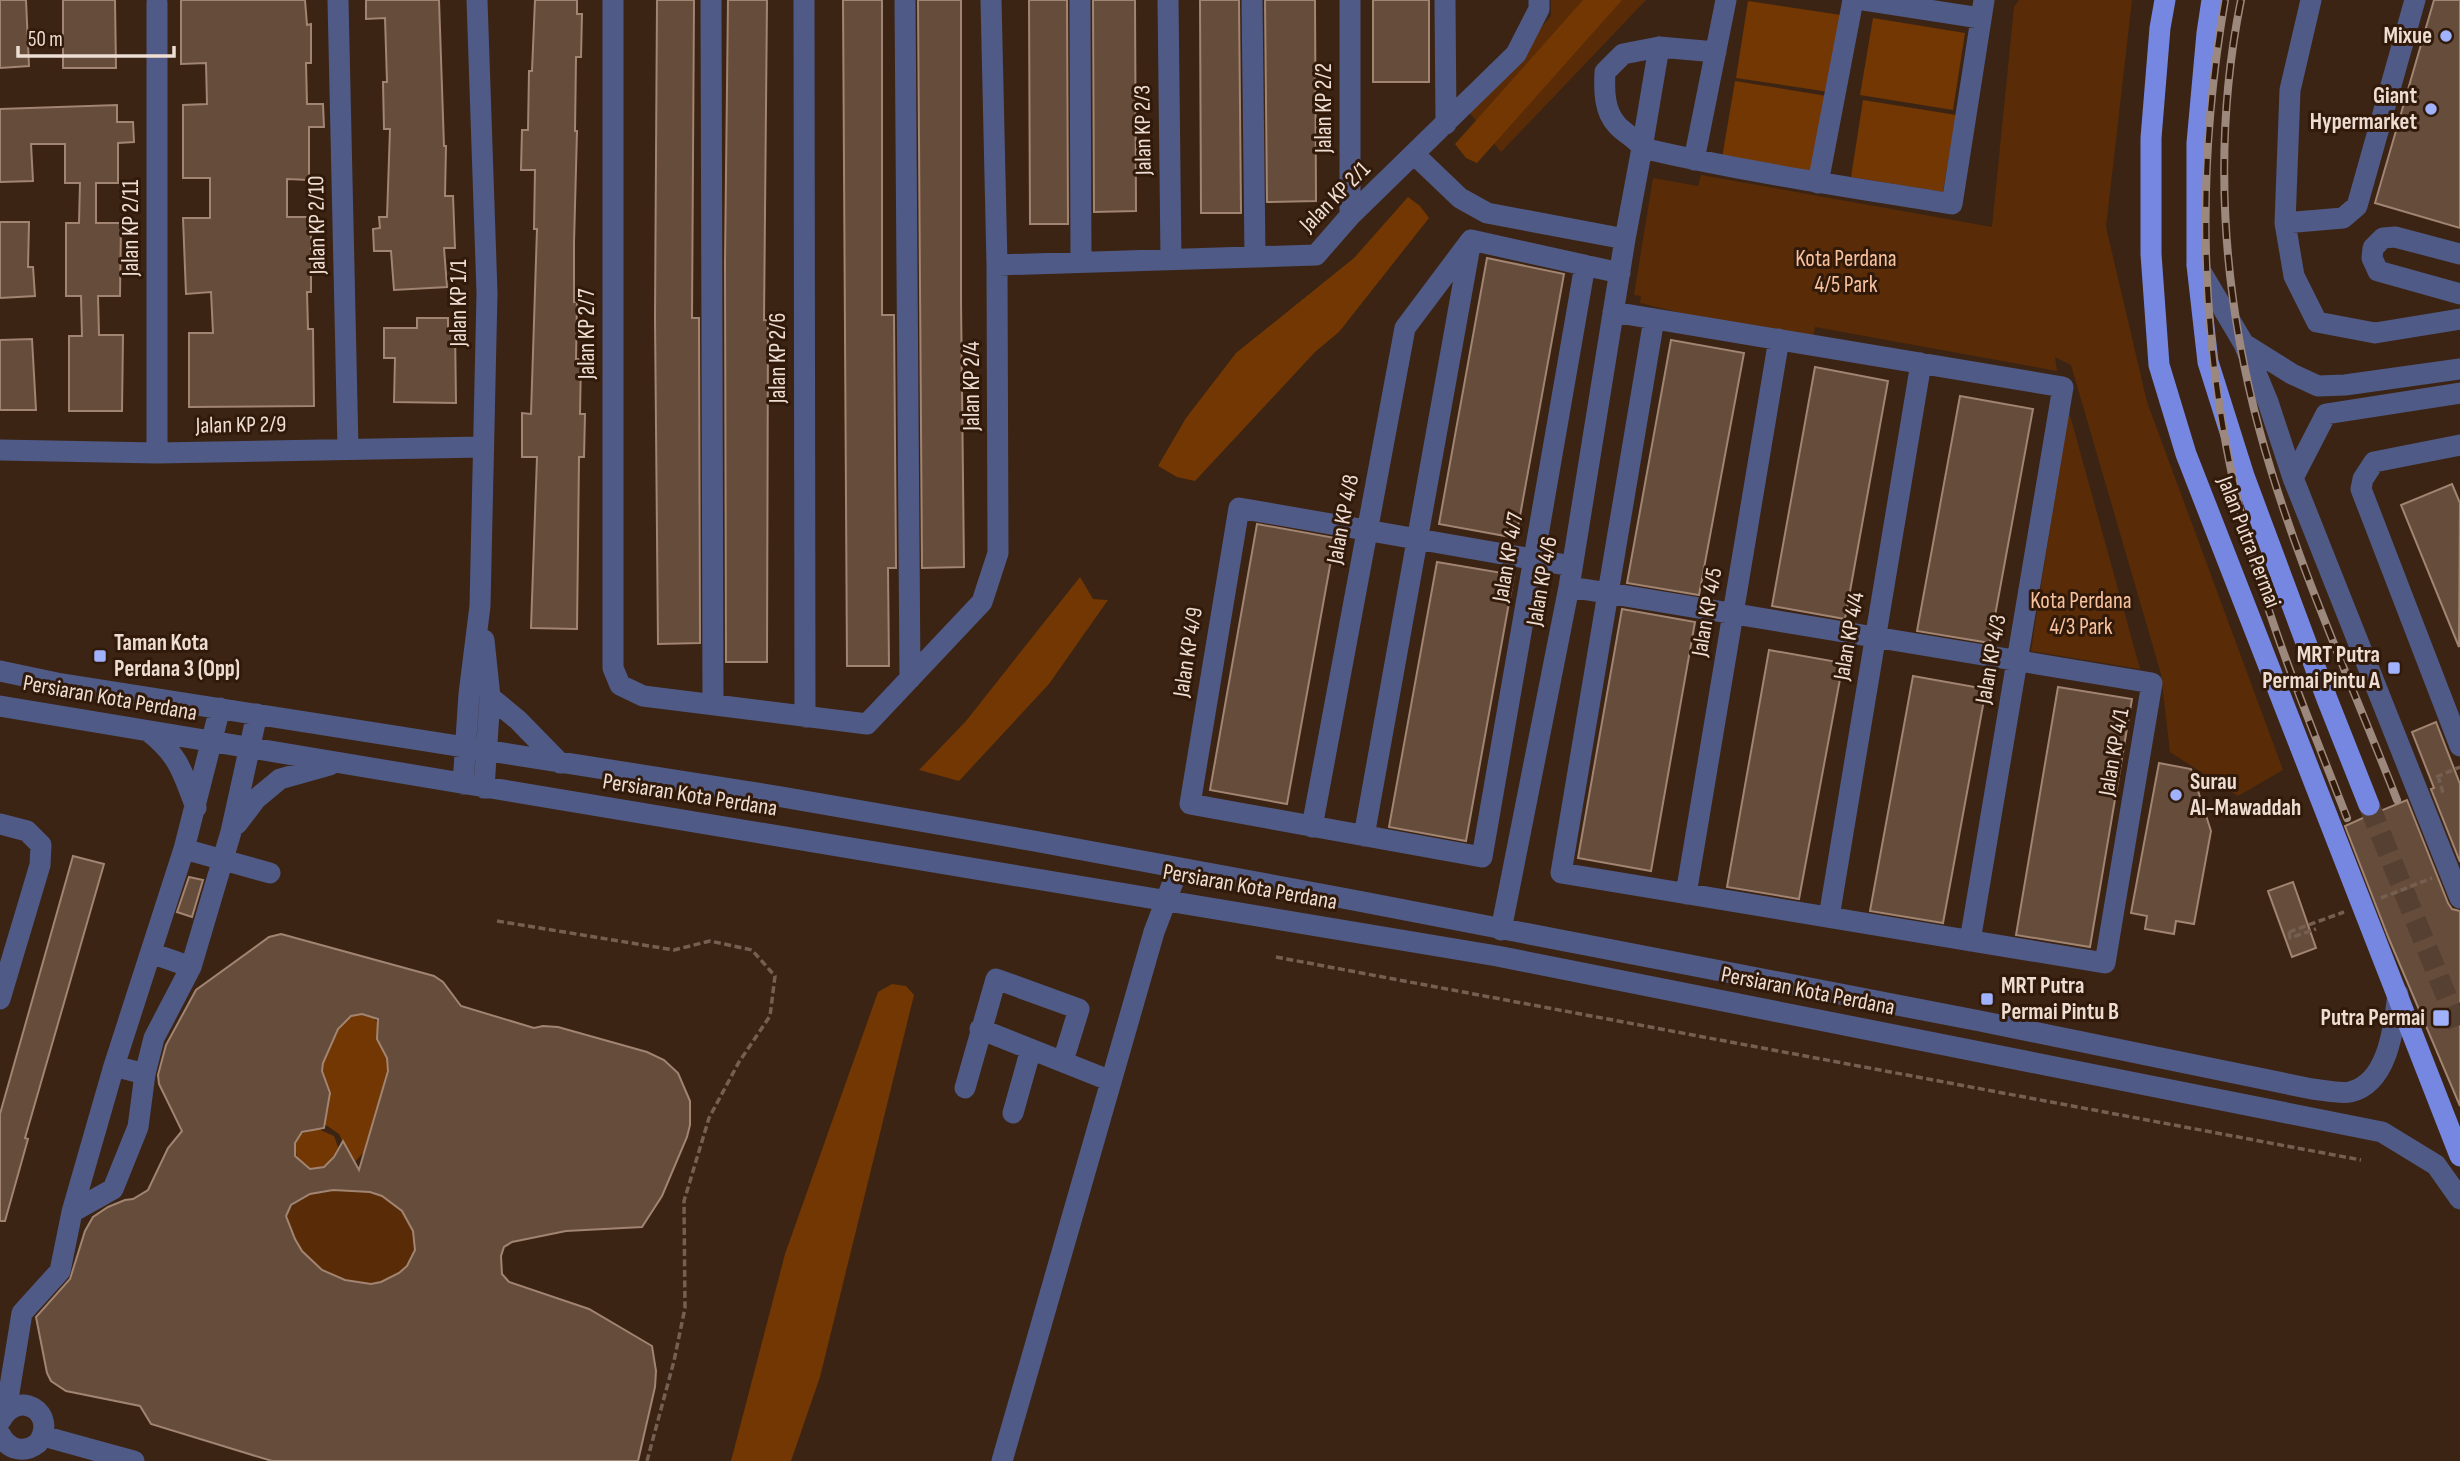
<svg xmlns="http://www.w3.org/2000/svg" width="2460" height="1461" font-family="'Sofia Sans Condensed',sans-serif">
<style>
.green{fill:#592c07}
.water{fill:#723702}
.building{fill:#664c3b;stroke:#a18471;stroke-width:2;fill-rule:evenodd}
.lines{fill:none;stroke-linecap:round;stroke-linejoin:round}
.major-tunnel{stroke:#564031;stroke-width:21;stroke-dasharray:21 10;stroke-linecap:butt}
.path{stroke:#745f51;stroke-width:3.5;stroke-dasharray:7 3.5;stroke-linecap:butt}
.minor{stroke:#505a86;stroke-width:21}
.major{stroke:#7687e2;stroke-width:21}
.rail-casing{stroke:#9c887c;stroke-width:8}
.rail{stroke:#311a0a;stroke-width:5;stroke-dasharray:16;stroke-linecap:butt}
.poi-dot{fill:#a1b2fd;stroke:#311a0a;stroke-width:2.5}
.labels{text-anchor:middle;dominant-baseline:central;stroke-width:6;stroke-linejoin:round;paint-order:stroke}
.poi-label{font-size:23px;font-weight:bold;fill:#eeddd3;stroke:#311a0a;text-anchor:end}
.street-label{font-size:23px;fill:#eeddd3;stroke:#311a0a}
.park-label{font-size:23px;fill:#f9c29f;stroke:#311a0a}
</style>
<rect width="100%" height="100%" fill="#3b2414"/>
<!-- green -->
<path class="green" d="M 1551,0 L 1646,0 L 1501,152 L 1469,112 L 1551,16 Z
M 2019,0 L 2132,0 L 2106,227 L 2147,402 L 2283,770 L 2238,796 L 2170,752 L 2161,674 L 2071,365 L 2055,357 L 2057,371 L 1815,327 L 1813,336 L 1714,321 L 1640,303 L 1641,296 L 1634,295 L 1653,178 L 1698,186 L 1701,175 L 1992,227 L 2014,7 Z
M 2068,408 L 2140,669 L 2031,651 Z
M 334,1190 C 349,1191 367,1189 382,1196 C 406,1207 428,1243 406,1267 C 378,1299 325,1280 302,1251 C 294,1240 291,1228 286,1216 C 295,1197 314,1192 334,1190 Z"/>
<!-- water -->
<path class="water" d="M 1583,0 L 1622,0 L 1477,163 L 1466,158 L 1455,144 Z
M 1748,1 L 1841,15 L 1829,92 L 1736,78 Z
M 1873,18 L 1965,33 L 1953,110 L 1860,95 Z
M 1735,81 L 1827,96 L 1815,173 L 1722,158 Z
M 1863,100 L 1956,115 L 1943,192 L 1851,177 Z
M 1408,197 L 1420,206 L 1429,218 L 1339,332 L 1315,352 L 1195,481 L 1177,477 L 1158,466 L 1186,418 L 1236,353 L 1354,258 Z
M 1080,577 L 1093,599 L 1108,600 L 1049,684 L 959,781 L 919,770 L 966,721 Z
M 892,984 L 906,986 L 914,995 L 820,1377 L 791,1461 L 731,1461 L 785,1254 L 878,992 Z
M 362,1014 L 373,1017 L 378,1024 L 377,1039 L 387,1058 L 388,1071 L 364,1152 L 353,1164 L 339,1134 L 323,1123 C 337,1092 324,1094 322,1069 C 322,1055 339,1022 351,1016 C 355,1015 359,1014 362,1014 Z
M 318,1129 L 334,1136 L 338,1147 C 334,1160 325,1169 310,1169 L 297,1159 L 295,1143 L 301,1134 Z"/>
<!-- building -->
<path class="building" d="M 0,0 L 26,0 L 29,66 L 0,68 Z
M 63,0 L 115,0 L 116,68 L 63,68 Z
M 181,0 L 305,0 L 307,25 L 311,24 L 311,63 L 306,63 L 307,104 L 323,104 L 324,127 L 309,127 L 309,180 L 287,179 L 287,217 L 311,217 L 311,292 L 307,292 L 308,329 L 313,329 L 314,406 L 189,407 L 189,333 L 213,333 L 211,292 L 186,294 L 183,218 L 210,218 L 210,178 L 183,178 L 183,105 L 207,104 L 206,63 L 181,64 Z
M 366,0 L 439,0 L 444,146 L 446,146 L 445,196 L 453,196 L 455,248 L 444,248 L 447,287 L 394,290 L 391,251 L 374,251 L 373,229 L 380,228 L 379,217 L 387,217 L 390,129 L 384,129 L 383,82 L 387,82 L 385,18 L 366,19 Z
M 535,0 L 577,0 L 577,14 L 582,14 L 581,57 L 576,57 L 575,131 L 577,131 L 574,243 L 574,302 L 577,302 L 576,359 L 581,359 L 580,414 L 585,414 L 584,457 L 579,457 L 577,629 L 531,628 L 537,457 L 522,457 L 522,413 L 531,414 L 537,229 L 534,229 L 535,170 L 521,170 L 522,130 L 528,130 L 529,71 L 532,71 Z
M 657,0 L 694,0 L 692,318 L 699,318 L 700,643 L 658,644 L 655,318 Z
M 728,0 L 767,0 L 764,320 L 768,320 L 767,662 L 726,662 L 725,263 Z
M 843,0 L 882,0 L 882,315 L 894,315 L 896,568 L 888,568 L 889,666 L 847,666 Z
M 918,0 L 961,0 L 961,301 L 964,567 L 922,568 Z
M 1029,0 L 1067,0 L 1068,224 L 1030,224 Z
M 1093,0 L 1135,0 L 1136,211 L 1094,212 Z
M 1200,0 L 1239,0 L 1241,213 L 1201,213 Z
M 1265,0 L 1315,0 L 1316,201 L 1267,202 Z
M 1373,0 L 1429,0 L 1429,82 L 1373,82 Z
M 2434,0 L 2460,0 L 2460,228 L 2375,203 Z
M 117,105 L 117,122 L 133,122 L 134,142 L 118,143 L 118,183 L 96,183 L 96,223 L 121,223 L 120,296 L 98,296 L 99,335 L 123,335 L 122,411 L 69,411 L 69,336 L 82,336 L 81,296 L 66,296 L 66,223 L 79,223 L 80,183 L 65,183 L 65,144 L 31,144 L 33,181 L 0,182 L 0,109 Z
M 0,222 L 29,222 L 28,267 L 33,267 L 35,296 L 0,298 Z
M 1487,258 L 1564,274 L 1516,538 L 1439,524 Z
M 417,318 L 448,318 L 448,328 L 455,328 L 456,403 L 394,402 L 395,358 L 384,358 L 384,328 L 417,328 Z
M 32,339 L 36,410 L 0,410 L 0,340 Z
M 1671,340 L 1744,353 L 1699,595 L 1627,583 Z
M 1815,367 L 1888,381 L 1845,619 L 1772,606 Z
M 1960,396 L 2033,409 L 1990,643 L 1917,631 Z
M 2452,484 L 2460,503 L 2459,647 L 2401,505 Z
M 1257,524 L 1335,538 L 1287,804 L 1210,790 Z
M 1437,562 L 1514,575 L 1466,841 L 1389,827 Z
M 1622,609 L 1695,622 L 1651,871 L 1578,858 Z
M 1769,650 L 1843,663 L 1799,899 L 1727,887 Z
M 1913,676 L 1986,689 L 1943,923 L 1870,911 Z
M 2058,687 L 2132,699 L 2090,947 L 2016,935 Z
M 2436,722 L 2460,784 L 2460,862 L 2431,789 L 2434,788 L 2412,732 Z
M 2159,763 L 2191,769 L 2211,831 L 2194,924 L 2176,921 L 2174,934 L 2145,929 L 2147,916 L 2131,913 Z
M 2407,800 L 2448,903 L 2452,909 L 2460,911 L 2460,1106 L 2389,939 L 2345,826 L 2365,817 L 2374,817 L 2380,811 Z
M 73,856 L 104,864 L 25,1138 L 28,1139 L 5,1221 L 0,1221 L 0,1114 Z
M 189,877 L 203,880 L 192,917 L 177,912 Z
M 2293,882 L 2316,948 L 2292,957 L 2268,891 Z
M 281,934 L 434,976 L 443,982 L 461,1006 L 534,1028 L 543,1026 L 558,1027 L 647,1052 L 664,1060 L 678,1073 L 690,1101 L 690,1125 L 687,1137 L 662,1196 L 642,1227 L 566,1231 L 512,1242 L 504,1247 L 501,1256 L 502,1274 L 509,1282 L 589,1309 L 652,1346 L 656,1371 L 655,1387 L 638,1461 L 272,1461 L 151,1424 L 140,1406 L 66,1391 L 51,1381 L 47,1373 L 36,1317 L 70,1279 L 85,1231 L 93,1217 L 108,1207 L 125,1200 L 133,1199 L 148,1190 L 168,1148 L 182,1131 L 159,1084 L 158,1075 L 166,1045 L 196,990 L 269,937 ZM 362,1014 L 378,1019 L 377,1039 L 387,1058 L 388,1071 L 359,1170 L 343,1141 L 334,1157 L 324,1167 L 310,1169 L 295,1156 L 295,1143 L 302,1132 L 324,1128 L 330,1093 L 322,1071 L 323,1063 L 338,1029 L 351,1016 ZM 333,1190 L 370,1192 L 382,1196 L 402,1211 L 413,1231 L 415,1250 L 407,1266 L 399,1273 L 381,1282 L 371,1284 L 345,1280 L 322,1270 L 302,1251 L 295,1239 L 286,1216 L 291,1205 L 310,1194 Z"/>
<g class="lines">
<!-- major-tunnel -->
<path class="major-tunnel" d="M 2369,805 L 2460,1030"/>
<!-- path -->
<path class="path" d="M 2438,776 L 2443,793
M 2436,777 L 2460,767
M 2381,898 L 2432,878
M 497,921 L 674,950 L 710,941 L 752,950 L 775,976 L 770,1016 L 739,1062 L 709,1118 L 684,1201 L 685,1308 L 674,1361 L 647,1461
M 2289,932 L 2344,912
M 2289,932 L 2290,938 L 2316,929
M 1276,957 L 2361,1160"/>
<!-- minor -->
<path class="minor" d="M 338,0 L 348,449
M 613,0 L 613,668 L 620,685 L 643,696 L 867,724 L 982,602 L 998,553 L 997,265 L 991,0
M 711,0 L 713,704
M 804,0 L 805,717
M 905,0 L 910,679
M 1080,0 L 1081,261
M 1168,0 L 1171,260
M 1252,0 L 1255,257
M 1350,0 L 1350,216
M 1445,0 L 1446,124
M 1864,0 L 1980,18
M 2311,0 L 2290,90 L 2285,223 L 2294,276 L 2317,322 L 2375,333 L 2460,319
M 157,3 L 157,453
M 1642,148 C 1636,138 1625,134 1617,125 C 1604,111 1604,90 1605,72 L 1623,54 L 1659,47 L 1716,52
M 1642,148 L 1659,47
M 1415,155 L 1460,198 L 1487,213 L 1625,239
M 1694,160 L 1726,0
M 1818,183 L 1853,0
M 2285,223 L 2343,218 L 2357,206 L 2415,0
M 1471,240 L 1620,273
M 2460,254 L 2395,237 L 2383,238 L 2373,248 L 2372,258 L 2378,271 L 2460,294
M 997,265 L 1316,255 L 1350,216 L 1516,54 L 1539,9 L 1539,0
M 2197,265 L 2244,344 L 2292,374 L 2318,386 L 2345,385 L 2460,369
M 1613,312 L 2063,387 L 1970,941
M 2244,344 L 2268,402 L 2293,478 L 2460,898
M 2460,445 L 2374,462 L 2363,479 L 2361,489 L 2460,746
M 0,450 L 157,453 L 483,447
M 2293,478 L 2326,414 L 2460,393
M 1572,566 C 1461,546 1350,527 1239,508 L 1190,804 L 1482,857 L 1585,265
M 1569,587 L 1608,593 L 2152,683 L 2105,963 L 1561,873 L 1654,319
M 484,640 L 490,697 L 484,788
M 0,671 L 57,683 L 782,797 L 1034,841 L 1353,900 L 1980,1021 L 2312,1089 C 2323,1090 2339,1094 2350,1092 C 2389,1083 2394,1025 2398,994
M 490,697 L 518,720 L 560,763
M 0,706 L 1497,956 L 2382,1132 L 2436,1165 L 2460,1199
M 148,731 C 179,755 183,773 196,808
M 463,784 L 469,694 L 480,606 L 487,293 L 477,0
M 0,824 L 27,831 L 41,845 L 40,865 L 0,999
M 237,824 L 256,799 L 280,779 L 330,765
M 1312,827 L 1405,328 L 1471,240
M 1364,836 L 1470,246
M 184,849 L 270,873
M 1686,894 L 1779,339
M 1829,917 L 1921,363
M 1501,930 L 1569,587 L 1625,239 L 1642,148 C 1745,172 1849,187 1952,204 L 1984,0
M 151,953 L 191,967
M 980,1029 L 1111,1081
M 145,1074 L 154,1038 L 191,967 L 231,832 L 257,714
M 965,1088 L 996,979 L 1079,1009 L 1063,1061
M 1013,1113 L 1031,1049
M 72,1212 L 113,1189 L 138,1127 L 145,1074 L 114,1066
M 6,1411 L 22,1313 L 60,1271 L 72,1212 L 114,1066 L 184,849 L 220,708
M 0,1434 C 8,1450 24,1454 38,1443 C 59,1413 18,1388 1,1420
M 43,1436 L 134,1461
M 1002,1461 L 1154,932 L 1178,869"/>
<!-- major -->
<path class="major" d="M 2165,0 L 2160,28 L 2151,138 L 2151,254 L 2159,365 L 2186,454 L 2460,1156
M 2212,0 L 2207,33 L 2197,143 L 2197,265 L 2208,362 L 2244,476 L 2327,699 L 2369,805"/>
<!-- rail casing -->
<g class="rail-casing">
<path id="rail" d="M 2225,0 C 2194,179 2200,359 2246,534 C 2272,632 2311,725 2347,818
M 2241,0 C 2212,143 2222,292 2260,432 C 2294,558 2350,679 2397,800"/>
</g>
<!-- rail -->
<use href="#rail" class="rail"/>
</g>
<!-- markers -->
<g class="poi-dot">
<circle cx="2446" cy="36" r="7"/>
<circle cx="2431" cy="109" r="7"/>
<rect x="93" y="649" width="14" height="14" rx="3.5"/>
<rect x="2387" y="661" width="14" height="14" rx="3.5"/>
<circle cx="2176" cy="795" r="7"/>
<rect x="1980" y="992" width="14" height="14" rx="3.5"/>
<rect x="2432" y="1009" width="18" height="18" rx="3.5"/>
</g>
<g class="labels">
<!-- poi labels -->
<g class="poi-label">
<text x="2432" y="36">Mixue</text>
<text x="2417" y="96">Giant<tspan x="2417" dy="26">Hypermarket</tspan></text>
<text x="114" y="643" text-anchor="start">Taman Kota<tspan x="114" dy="26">Perdana 3 (Opp)</tspan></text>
<text x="2380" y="655">MRT Putra<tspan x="2380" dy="26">Permai Pintu A</tspan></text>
<text x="2190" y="782" text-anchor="start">Surau<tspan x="2190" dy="26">Al-Mawaddah</tspan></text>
<text x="2001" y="986" text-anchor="start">MRT Putra<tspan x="2001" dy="26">Permai Pintu B</tspan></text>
<text x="2425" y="1018">Putra Permai</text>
</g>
<!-- street labels -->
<g class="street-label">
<text transform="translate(1324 108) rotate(-90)">Jalan KP 2/2</text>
<text transform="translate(1143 130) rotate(-91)">Jalan KP 2/3</text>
<text transform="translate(1335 197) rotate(-45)">Jalan KP 2/1</text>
<text transform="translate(317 225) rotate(-91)">Jalan KP 2/10</text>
<text transform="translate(131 228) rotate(-90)">Jalan KP 2/11</text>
<text transform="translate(459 303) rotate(-90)">Jalan KP 1/1</text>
<text transform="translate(587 334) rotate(-90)">Jalan KP 2/7</text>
<text transform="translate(778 358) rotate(-90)">Jalan KP 2/6</text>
<text transform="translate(972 386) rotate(-90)">Jalan KP 2/4</text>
<text transform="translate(241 425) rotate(-1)">Jalan KP 2/9</text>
<text transform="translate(1343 519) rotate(-79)">Jalan KP 4/8</text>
<text transform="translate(2249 542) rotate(69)">Jalan Putra Permai</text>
<text transform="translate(1508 557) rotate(-80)">Jalan KP 4/7</text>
<text transform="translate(1542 581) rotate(-80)">Jalan KP 4/6</text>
<text transform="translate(1707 612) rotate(-80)">Jalan KP 4/5</text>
<text transform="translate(1849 636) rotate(-80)">Jalan KP 4/4</text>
<text transform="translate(1188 652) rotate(-81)">Jalan KP 4/9</text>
<text transform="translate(1991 659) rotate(-80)">Jalan KP 4/3</text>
<text transform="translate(110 698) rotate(10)">Persiaran Kota Perdana</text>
<text transform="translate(2114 752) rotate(-80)">Jalan KP 4/1</text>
<text transform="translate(690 795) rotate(9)">Persiaran Kota Perdana</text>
<text transform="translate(1250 887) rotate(10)">Persiaran Kota Perdana</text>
<text transform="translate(1808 991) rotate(11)">Persiaran Kota Perdana</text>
</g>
<!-- park labels -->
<g class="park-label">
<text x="1846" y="259">Kota Perdana<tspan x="1846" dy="26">4/5 Park</tspan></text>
<text x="2081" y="601">Kota Perdana<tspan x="2081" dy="26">4/3 Park</tspan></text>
</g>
</g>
<!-- scale -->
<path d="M18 46v10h156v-10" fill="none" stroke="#eeddd3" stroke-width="3.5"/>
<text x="28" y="46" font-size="21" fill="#eeddd3" stroke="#311a0a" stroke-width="5" paint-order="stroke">50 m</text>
</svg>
